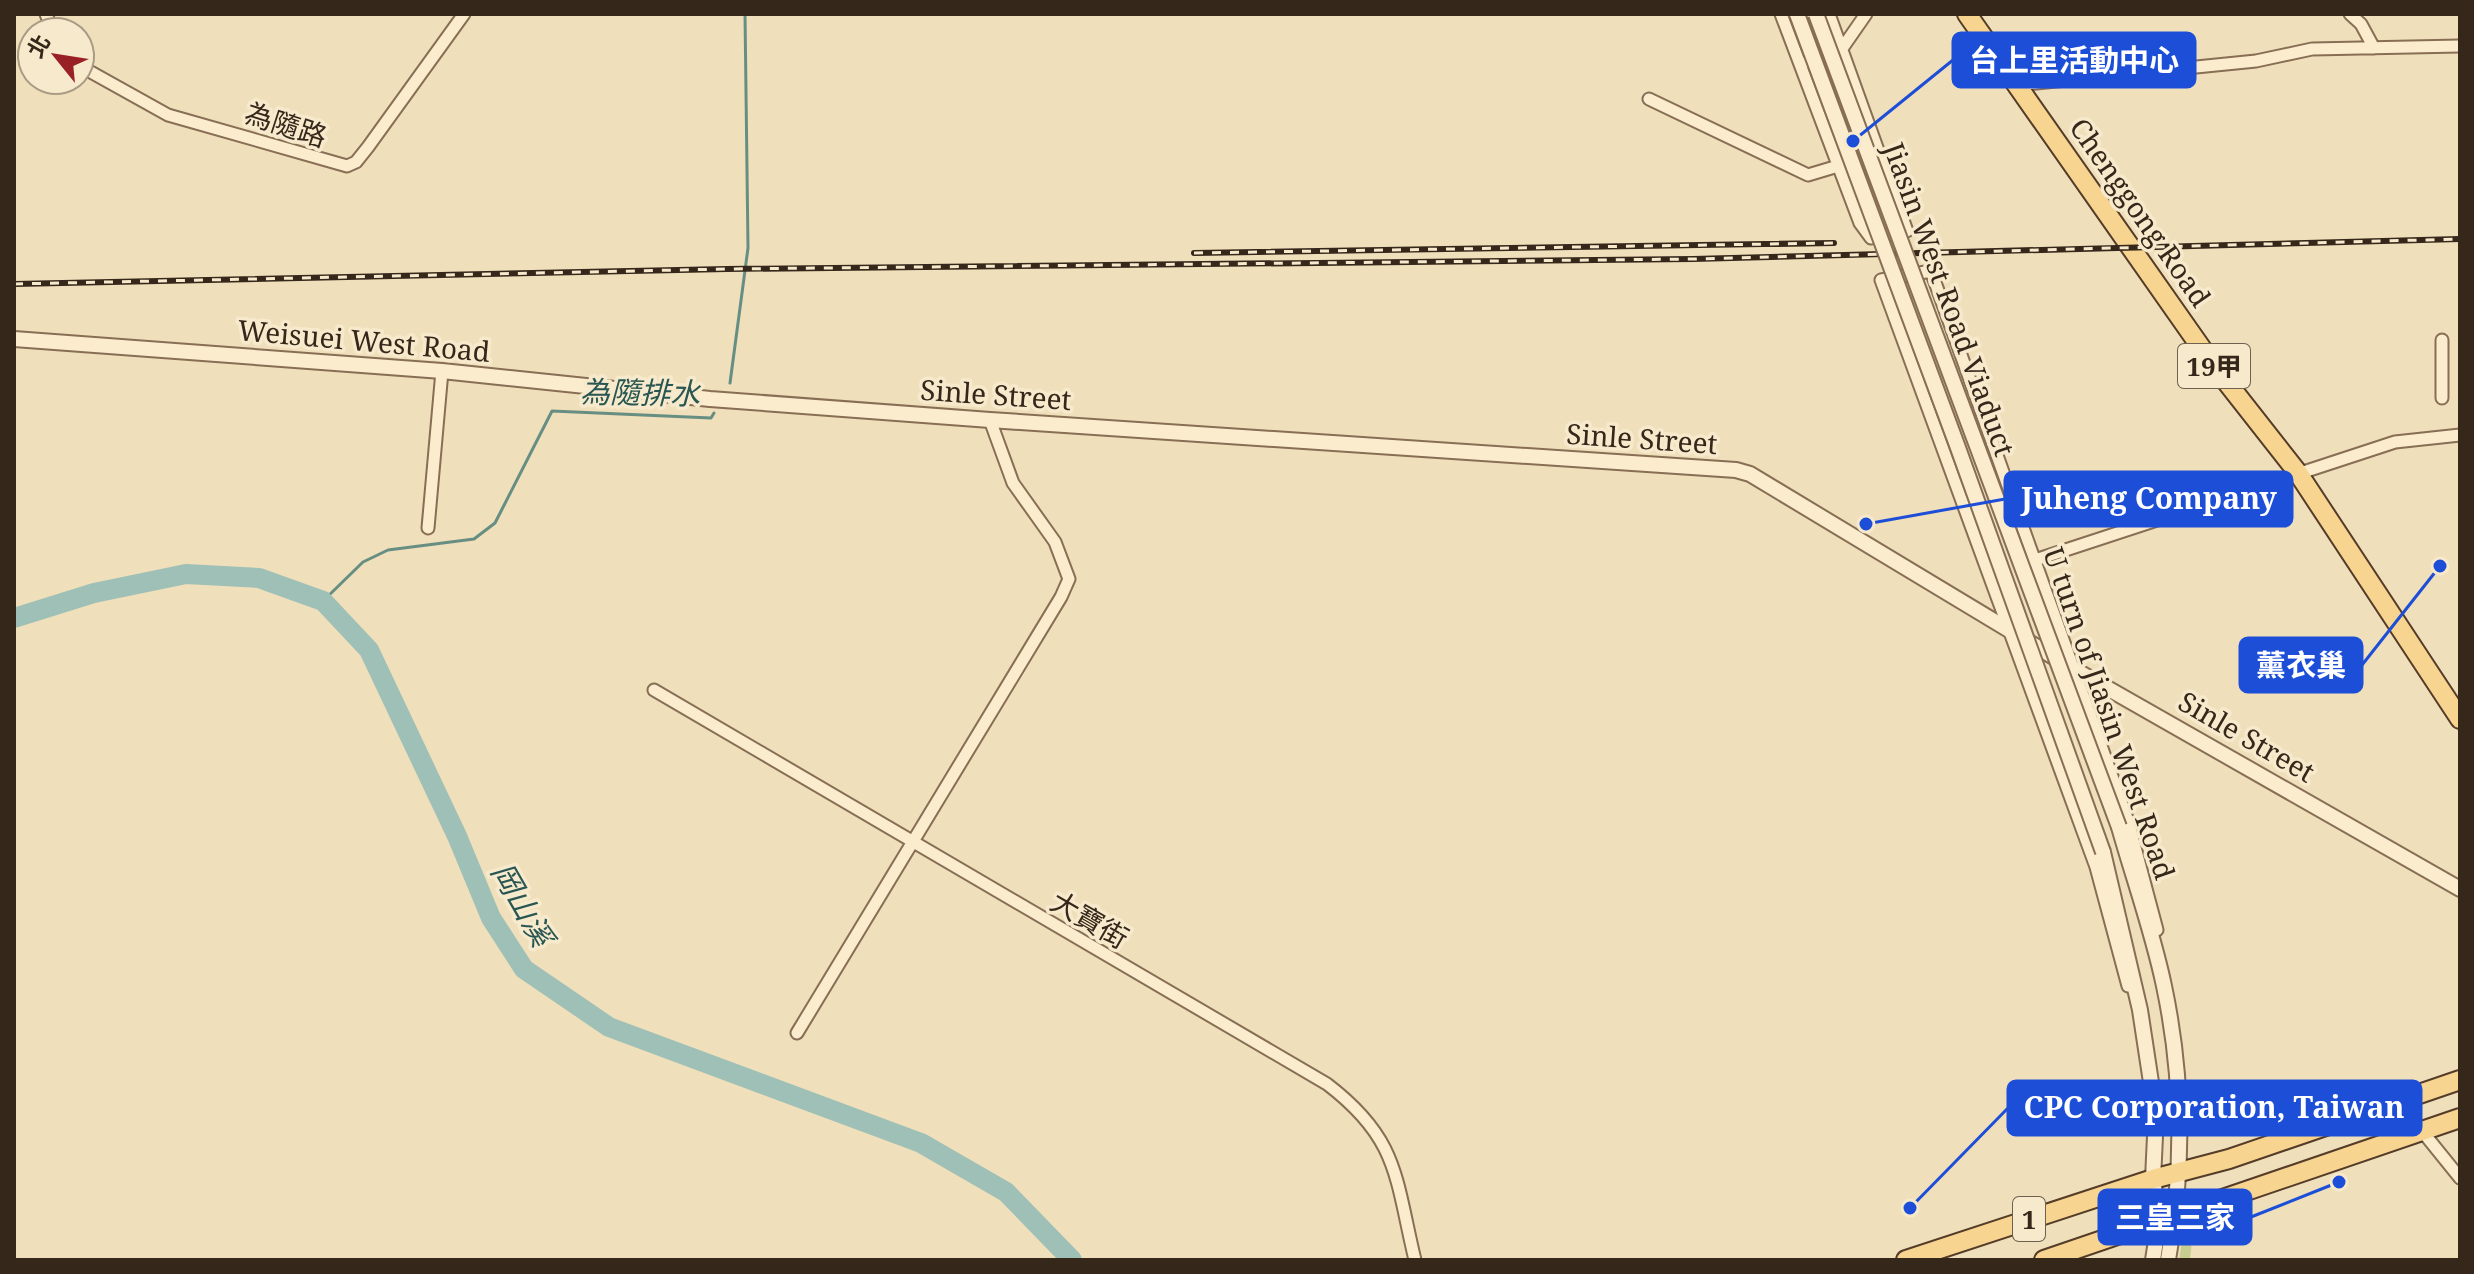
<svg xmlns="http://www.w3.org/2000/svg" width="2474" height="1274" font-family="'Noto Serif','Noto Sans TC',serif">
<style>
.green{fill:#c8ce8f}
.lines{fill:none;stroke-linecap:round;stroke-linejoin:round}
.stream{stroke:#678e83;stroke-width:3}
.river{stroke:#9fc0b6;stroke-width:20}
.minor-casing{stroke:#876e54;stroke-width:15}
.tertiary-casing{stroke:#876e54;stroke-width:18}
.primary-casing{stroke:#543c29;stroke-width:22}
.minor{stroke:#fbecce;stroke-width:11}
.tertiary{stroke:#fbecce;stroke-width:14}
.primary{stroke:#f7d48f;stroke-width:18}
.rail-casing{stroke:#35271a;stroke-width:6}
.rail{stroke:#f7e9cb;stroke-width:3;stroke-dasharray:9;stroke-linecap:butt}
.tertiary-bridge-casing{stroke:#876e54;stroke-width:18;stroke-linecap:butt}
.tertiary-bridge{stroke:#fbecce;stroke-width:14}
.labels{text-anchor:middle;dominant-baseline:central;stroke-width:7;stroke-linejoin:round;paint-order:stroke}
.shield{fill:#f7e9cb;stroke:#6f614f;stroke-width:2}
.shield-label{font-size:26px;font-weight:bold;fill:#35271a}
.street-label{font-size:28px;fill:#35271a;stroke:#f7e9cb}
.water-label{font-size:30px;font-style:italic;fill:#285652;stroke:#f7e9cb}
.leader{fill:none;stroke:#1d4ed8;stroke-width:3}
.callout-dot{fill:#1d4ed8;stroke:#f7e9cb;stroke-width:3}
.callout{fill:#1d4ed8;stroke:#1d4ed8;stroke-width:3}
.callout-label{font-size:30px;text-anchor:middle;font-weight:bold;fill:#fff}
</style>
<rect width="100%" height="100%" fill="#f0dfbb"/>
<!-- green -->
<path class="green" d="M 2193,1231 L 2190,1260 L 2179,1260 L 2183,1235 Z"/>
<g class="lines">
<!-- stream -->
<path class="stream" d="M 730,383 L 748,248 L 745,14
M 323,601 L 363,562 L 388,550 L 474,539 L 495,523 L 552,411 L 711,418 L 714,413"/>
<!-- river -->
<path class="river" d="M 14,618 L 94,593 L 186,574 L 259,578 L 323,601 L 369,650 L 457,836 L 491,918 L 524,969 L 609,1027 L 921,1143 L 1006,1192 L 1072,1260"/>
<!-- minor casing -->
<g class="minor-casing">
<path id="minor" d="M 46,14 L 53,32
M 1781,14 L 1860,223 L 1871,238 L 1907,231 L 1829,14
M 2350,14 L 2361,24 L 2374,48
M 1807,62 L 1841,50 L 1866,14
M 80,66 L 168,115 L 347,166 L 356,162 L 368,147 L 464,14
M 2017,85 L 2256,61 L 2312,49 L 2460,46
M 1649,99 L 1808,175 L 1838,166
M 2442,340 L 2442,398
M 428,528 L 442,371
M 2032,561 L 2395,442 L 2460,435
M 654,690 L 1327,1084 C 1399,1139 1395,1177 1415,1260
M 2128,986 L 2096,867 L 1881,280 L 1931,271 L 2128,821 L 2157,930
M 797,1033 L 1061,597 L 1069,579 L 1055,542 L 1013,483 L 990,420
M 2422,1131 L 2460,1178"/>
</g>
<!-- tertiary casing -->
<g class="tertiary-casing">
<path id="tertiary" d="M 14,339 L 442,371 L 710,399 L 990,420 L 1736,470 L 1750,474 L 2072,668 L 2460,889
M 2119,827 C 2134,880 2153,933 2164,986 C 2183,1076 2184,1170 2168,1260
M 2103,852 L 2140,1010 L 2156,1115 L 2153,1179 L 2159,1221 L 2153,1260"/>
</g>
<!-- primary casing -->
<g class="primary-casing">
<path id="primary" d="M 1967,14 L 2214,366 L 2298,473 L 2460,719
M 1906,1260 L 2153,1179 L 2229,1159 L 2460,1080
M 2044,1260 L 2460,1118"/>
</g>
<!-- minor -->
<use href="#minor" class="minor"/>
<!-- tertiary -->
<use href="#tertiary" class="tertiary"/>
<!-- primary -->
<use href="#primary" class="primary"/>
<!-- rail casing -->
<g class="rail-casing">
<path id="rail" d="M 1194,253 L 1834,243
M 14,284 L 727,269 L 1693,259 L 2460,239"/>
</g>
<!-- rail -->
<use href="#rail" class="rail"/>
<!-- tertiary-bridge casing -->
<g class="tertiary-bridge-casing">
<path id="tertiary-bridge" d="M 1797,14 L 1957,445 L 2103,852
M 1816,14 L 2119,827"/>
</g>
<!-- tertiary-bridge -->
<use href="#tertiary-bridge" class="tertiary-bridge"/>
</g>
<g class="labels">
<!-- shield labels -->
<g class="shield">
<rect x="2178" y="344" width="72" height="44" rx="6"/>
<rect x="2013" y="1197" width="32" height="44" rx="6"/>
</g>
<g class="shield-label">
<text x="2214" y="366">19甲</text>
<text x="2029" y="1219">1</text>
</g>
<!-- street labels -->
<g class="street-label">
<text transform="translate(286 124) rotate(18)">為隨路</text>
<text transform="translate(2141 212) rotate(55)">Chenggong Road</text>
<text transform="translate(1950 299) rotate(70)">Jiasin West Road Viaduct</text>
<text transform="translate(364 340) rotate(5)">Weisuei West Road</text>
<text transform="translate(996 394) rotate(4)">Sinle Street</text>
<text transform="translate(1642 438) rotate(4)">Sinle Street</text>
<text transform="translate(2110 713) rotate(71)">U turn of Jiasin West Road</text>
<text transform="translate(2247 736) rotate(30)">Sinle Street</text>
<text transform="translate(1090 919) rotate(30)">大寶街</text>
</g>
<!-- water labels -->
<g class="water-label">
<text transform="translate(640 392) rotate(1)">為隨排水</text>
<text transform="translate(523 904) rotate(60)">岡山溪</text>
</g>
</g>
<!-- callouts -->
<path class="leader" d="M1853 141L1953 60M1866 524L2005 499M2440 566L2362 665M1910 1208L2008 1108M2339 1182L2251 1217"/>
<g class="callout-dot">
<circle cx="1853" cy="141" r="8"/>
<circle cx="1866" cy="524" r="8"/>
<circle cx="2440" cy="566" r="8"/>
<circle cx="1910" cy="1208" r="8"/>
<circle cx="2339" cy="1182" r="8"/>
</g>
<g class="callout">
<rect x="1953" y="33" width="242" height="54" rx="8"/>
<rect x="2005" y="472" width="287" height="54" rx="8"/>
<rect x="2240" y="638" width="122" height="54" rx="8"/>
<rect x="2008" y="1081" width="413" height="54" rx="8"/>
<rect x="2099" y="1190" width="152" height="54" rx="8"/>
</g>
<g class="callout-label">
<text x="2074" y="71">台上里活動中心</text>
<text x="2149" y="509">Juheng Company</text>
<text x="2301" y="676">薰衣巢</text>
<text x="2214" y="1118">CPC Corporation, Taiwan</text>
<text x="2175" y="1228">三皇三家</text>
</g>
<!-- border -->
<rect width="2474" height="1274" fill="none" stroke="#35271a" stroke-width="32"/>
<!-- north arrow -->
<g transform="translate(56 56) rotate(300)"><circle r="38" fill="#f7e9cb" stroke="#a99b84" stroke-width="2"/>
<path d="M0-6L14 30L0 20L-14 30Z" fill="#992125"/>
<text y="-12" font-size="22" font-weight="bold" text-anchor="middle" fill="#35271a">北</text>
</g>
</svg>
